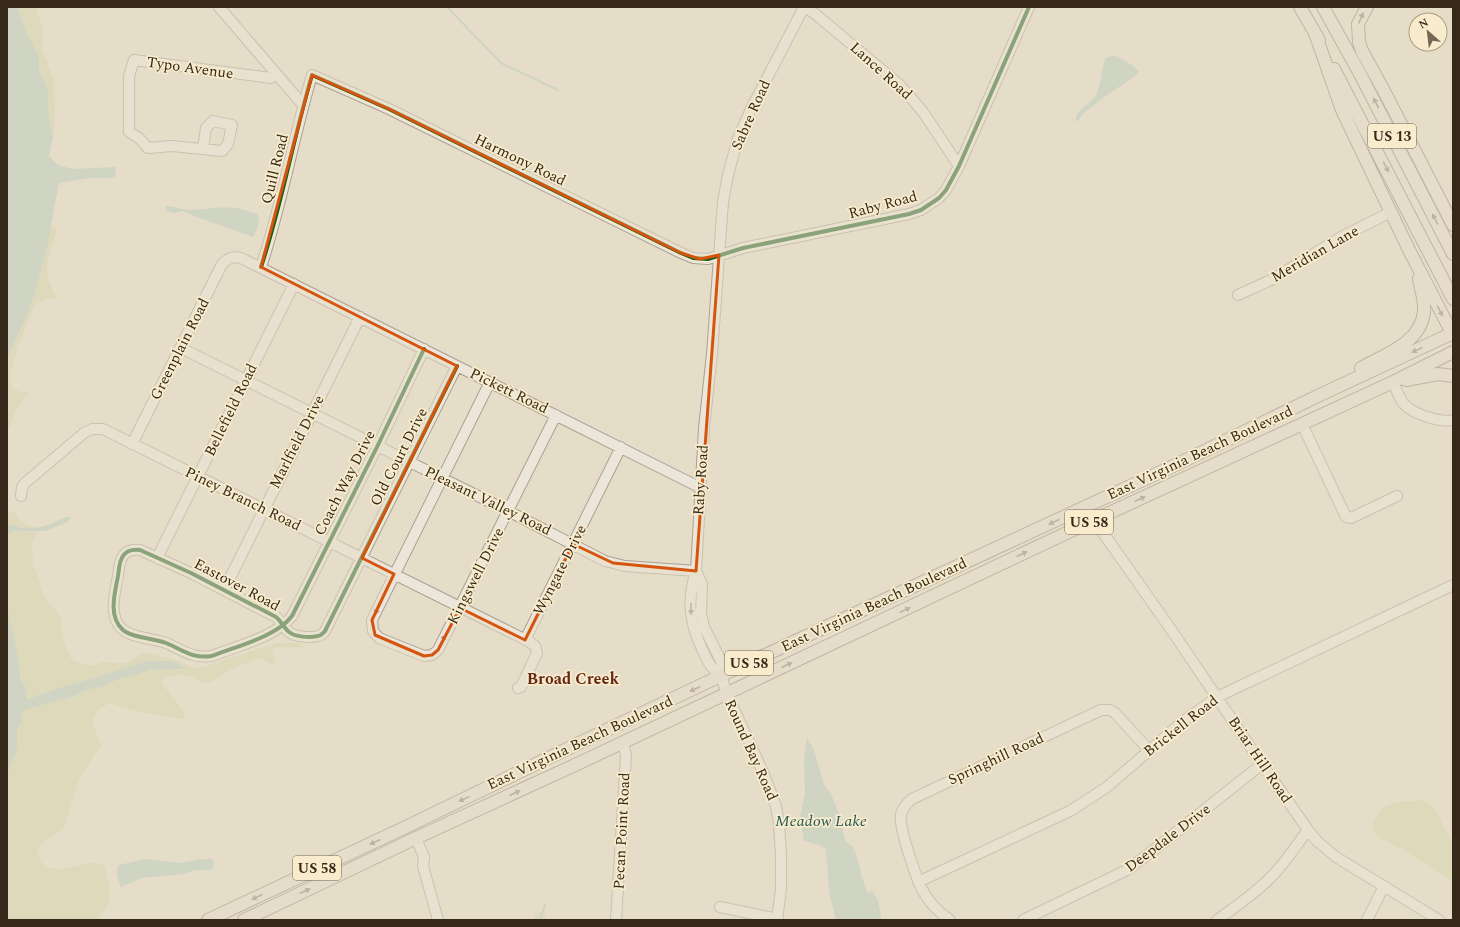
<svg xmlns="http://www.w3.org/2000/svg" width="1460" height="927" font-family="Spectral,serif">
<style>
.green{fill:#d4d5a9}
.water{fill:#b5cabd}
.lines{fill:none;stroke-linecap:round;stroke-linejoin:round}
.stream{stroke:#b5cabd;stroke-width:2}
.minor-casing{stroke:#a9a192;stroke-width:12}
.major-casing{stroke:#8e8679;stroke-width:14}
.minor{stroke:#ece6da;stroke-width:10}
.major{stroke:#e4ddcb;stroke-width:12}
.cycleway-casing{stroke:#f8eccc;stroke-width:6}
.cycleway{stroke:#1b5e20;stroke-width:4}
.oneway{fill:#8e8372}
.oneway2{fill:#92887a}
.marked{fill:none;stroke:#d6540d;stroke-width:3;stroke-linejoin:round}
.labels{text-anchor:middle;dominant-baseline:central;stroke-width:3.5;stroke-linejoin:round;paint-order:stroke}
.shield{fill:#f8eccc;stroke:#71644f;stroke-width:1}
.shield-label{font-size:14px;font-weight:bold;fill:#37291a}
.street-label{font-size:15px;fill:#37291a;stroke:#f8eccc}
.neighbourhood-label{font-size:16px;font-weight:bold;fill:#672916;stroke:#f8eccc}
.water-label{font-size:16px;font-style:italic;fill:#285957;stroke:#f8eccc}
</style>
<rect width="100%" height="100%" fill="#e5ddc8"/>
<!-- green -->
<path class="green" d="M 17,7 L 36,7 L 42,25 L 42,49 L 54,80 L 55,127 L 53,137 L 48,110 L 48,91 L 39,70 L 39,56 L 28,36 Z
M 51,224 L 57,230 C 52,247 43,264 49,282 C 51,288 55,294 58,299 L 45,299 L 35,305 L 18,346 L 10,376 L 12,388 L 23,393 L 29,392 L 16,409 L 10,426 L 7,429 L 7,358 L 27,315 L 36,289 L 46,253 Z
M 7,511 L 15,513 L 22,523 L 36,528 L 23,528 L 14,524 L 7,526 Z
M 16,531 L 37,532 L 32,544 L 33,564 L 45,598 L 60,616 L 63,640 L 70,657 L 74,661 L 91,666 L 102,662 L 127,663 L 142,653 L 148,653 L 177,660 L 193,668 L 203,667 L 276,643 L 298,643 L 306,647 L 276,647 L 272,649 L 276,661 L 275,665 L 259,658 L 234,668 L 211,682 L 202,683 L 191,676 L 177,675 L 164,677 L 162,681 L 163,685 L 184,712 L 183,719 L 139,712 L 109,703 L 98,710 L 92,721 L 101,745 L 79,778 L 64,828 L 42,843 L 37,850 L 41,862 L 47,868 C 52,868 58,869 63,869 C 76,868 93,857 105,866 C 107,877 112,892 108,904 C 105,910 100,913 99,920 L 7,920 L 7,774 L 17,739 L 17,730 L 22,722 L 22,711 L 31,708 L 69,698 L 86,690 L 101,687 L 119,679 L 133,676 L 152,669 L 171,669 L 181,670 L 178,663 L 170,661 L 147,661 L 103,675 L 63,687 L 32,698 L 26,698 L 26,689 L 21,681 L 16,646 L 7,608 L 7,534 Z
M 1422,799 L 1434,808 L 1453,845 L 1453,881 L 1402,849 L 1382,839 L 1374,832 L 1372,824 C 1375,819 1378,812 1383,808 C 1394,800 1408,803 1422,799 Z
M 541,912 L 546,916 L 546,920 L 533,920 L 535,915 Z"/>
<!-- water -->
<path class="water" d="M 7,7 L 17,7 L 28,36 L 39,56 L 39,70 L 48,91 L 48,110 L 53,137 L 49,156 L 58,165 L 72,169 L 116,167 L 115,178 L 90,178 L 59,183 L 46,253 L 36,289 L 27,315 L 7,358 Z
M 1114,55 L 1132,65 L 1139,71 L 1138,74 L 1103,98 L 1083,114 L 1077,122 L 1076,120 C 1076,109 1088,106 1094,98 C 1102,88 1100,71 1106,58 Z
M 166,206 C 174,206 182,210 190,210 C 217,209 231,203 258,215 C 260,221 257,231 253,237 L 194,216 L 183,211 L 174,213 L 166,211 Z
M 66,517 L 70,517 L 68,522 L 45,531 L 16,531 L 7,534 L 7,526 C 14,523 16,526 22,528 C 26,528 32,528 35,528 C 46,526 56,522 66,517 Z
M 7,608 L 16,646 L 21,681 L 26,689 L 26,698 L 29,699 L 63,687 L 103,675 L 147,661 L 170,661 L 178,663 L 186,669 L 152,669 L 133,676 L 119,679 L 101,687 L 86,690 L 69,698 L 31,708 L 22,711 L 22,722 L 17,730 L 17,749 L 7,774 Z
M 807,738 L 814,750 L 824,785 L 831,794 L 841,819 L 845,841 C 848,843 851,845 853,847 C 860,860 860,878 868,893 L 872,891 L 879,902 C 878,909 882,914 881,920 L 837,920 L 835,917 L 829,891 L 826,849 L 816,844 L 804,841 L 800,816 L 805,794 L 804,758 Z
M 146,859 L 180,863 L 201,859 L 212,859 L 214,863 L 212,870 L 195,870 L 184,874 L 141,878 L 121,887 C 118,879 114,873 119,865 Z"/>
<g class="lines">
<!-- stream -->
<path class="stream" d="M 447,7 L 501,63 L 558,90
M 540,920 L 545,905"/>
<!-- minor casing -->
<g class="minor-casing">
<path id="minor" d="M 219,7 L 303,105
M 804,7 L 814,13 L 899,84 L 923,112 L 959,166
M 203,149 L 206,128 L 213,121 L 232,125 L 228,144 L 222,151 L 172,146 L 148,148 L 139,138 L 129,132 L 129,76 L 134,60 L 271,78 L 276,74
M 261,267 C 282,204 293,139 312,75 L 389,109 L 681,253 L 693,258 L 708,259 L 743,248 L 909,214 L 921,210 L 939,198 L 946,190 L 959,166 L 1029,7
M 1238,295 L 1273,279 L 1341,237 L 1391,212
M 181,348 L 508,511 L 605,561 L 625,566 L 696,571
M 424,349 L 377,447 L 292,616 C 276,637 237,646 212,656 C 192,659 183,650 166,643 C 153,638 131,638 122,629 C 108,616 115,592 118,576 C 119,570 119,561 123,556 C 127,550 133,549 140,550 L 191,573 L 276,617 C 281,621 284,628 289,632 C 295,637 310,638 318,636 C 321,636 323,633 325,631 L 457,366
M 490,382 L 372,620 L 373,631 L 379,638 L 424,656 L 432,655 L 438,650 L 556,415
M 1393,382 C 1396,389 1399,398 1404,404 C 1413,414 1440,423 1453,420
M 1302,424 L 1346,517 L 1351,518 L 1397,496
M 132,444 L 222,264 C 228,258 233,256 241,258 L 701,488
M 21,496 L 22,487 L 25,483 L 84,433 L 92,429 L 103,429 L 530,642 L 535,646 L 537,653 L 521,687 L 518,688
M 1094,520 L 1170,628 L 1262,764 L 1308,830 L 1317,841 L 1336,857 L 1439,920
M 157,558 L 294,284
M 696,571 L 702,584 L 701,613 L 704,627 L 722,663 L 721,676 L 727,694 L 763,772 L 776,806 L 779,824 L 781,855 L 781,889 L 777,920
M 224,590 L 360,317
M 525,640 L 621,447
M 721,676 C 710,667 708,662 702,649 C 689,622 687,599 696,571 L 704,428 L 712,354 L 723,202 L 728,175 L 738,138 L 751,109 L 804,7
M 416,838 L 424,857 L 423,866 L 438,920
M 918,882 L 1070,811 L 1107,787 L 1181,723 L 1217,697 L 1453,585
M 720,907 L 778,919
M 616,920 L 626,755 L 623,743
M 950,920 C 940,913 932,906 926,896 C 918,885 898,826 901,814 C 903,808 907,803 912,799 L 1101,710 L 1110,710 L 1115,713 L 1149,750
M 1023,920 L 1127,870 L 1150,853 L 1262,764
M 1217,920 C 1235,907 1253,895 1269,879 C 1284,865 1295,847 1308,830
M 1367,920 L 1384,886"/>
</g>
<!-- major casing -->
<g class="major-casing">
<path id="major" d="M 1300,7 L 1319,40
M 1323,7 L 1359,72 L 1453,254
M 1367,7 L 1358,24 L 1359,42 L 1362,51 L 1383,89 L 1453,225
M 1315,33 L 1342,110 L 1351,129 L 1409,250 L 1453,335
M 1334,69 L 1453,299
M 1361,368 C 1384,355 1421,343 1424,312 C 1425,301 1421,290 1419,279
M 1406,380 L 1438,374 L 1453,376
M 208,920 L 410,825 L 575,745 L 735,669 L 1169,468 L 1322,394 L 1453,333
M 244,920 L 416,838 L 575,765 L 1094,520 L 1393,382 L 1453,352"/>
</g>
<!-- minor -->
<use href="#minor" class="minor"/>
<!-- major -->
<use href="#major" class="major"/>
<!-- cycleway casing -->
<g class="cycleway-casing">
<path id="cycleway" d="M 261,267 C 282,204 293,139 312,75 L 389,109 L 681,253 L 693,258 L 708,259 L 743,248 L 909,214 L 921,210 L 939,198 L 946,190 L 959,166 L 1029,7
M 424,349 L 377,447 L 292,616 C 276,637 237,646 212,656 C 192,659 183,650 166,643 C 153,638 131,638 122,629 C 108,616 115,592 118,576 C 119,570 119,561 123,556 C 127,550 133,549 140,550 L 191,573 L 276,617 C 281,621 284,628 289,632 C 295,637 310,638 318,636 C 321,636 323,633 325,631 L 457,366"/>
</g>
<!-- cycleway -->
<use href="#cycleway" class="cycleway"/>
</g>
<!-- one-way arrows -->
<defs><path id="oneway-solid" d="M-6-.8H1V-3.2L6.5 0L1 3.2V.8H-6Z"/></defs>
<g class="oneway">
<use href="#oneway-solid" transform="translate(1361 18) rotate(-67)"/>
<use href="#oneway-solid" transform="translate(1376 103) rotate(-117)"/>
<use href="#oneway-solid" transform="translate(1386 167) rotate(63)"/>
<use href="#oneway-solid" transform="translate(1435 219) rotate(-117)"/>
<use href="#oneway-solid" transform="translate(1440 311) rotate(63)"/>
<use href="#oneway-solid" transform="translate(1417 350) rotate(155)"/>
<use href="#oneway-solid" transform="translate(1140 499) rotate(-25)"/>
<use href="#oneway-solid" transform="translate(1054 522) rotate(155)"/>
<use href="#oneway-solid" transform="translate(1022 554) rotate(-25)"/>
<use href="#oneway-solid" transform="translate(905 610) rotate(-26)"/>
<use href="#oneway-solid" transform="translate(787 665) rotate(-25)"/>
<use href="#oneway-solid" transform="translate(695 689) rotate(155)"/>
<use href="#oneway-solid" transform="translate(515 793) rotate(-25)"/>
<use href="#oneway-solid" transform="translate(464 799) rotate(154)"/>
<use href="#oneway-solid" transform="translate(375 842) rotate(155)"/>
<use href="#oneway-solid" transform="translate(305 891) rotate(-25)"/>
<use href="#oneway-solid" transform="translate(257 897) rotate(155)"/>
</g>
<g class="oneway2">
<use href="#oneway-solid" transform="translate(377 609) rotate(115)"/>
<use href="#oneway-solid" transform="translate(691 609) rotate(89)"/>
<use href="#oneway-solid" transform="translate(443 640) rotate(-63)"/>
</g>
<!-- marked area -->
<path d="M0 0H1460V927H0ZM 312,75 L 389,109 L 681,253 L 700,259 L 719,255 L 696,571 L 613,563 L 573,544 L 525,640 L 460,608 L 438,650 L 432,655 L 424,656 L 375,635 L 372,620 L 394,574 L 362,558 L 457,366 L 261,267 Z" fill="#e5ddc8" fill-opacity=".55" fill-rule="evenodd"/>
<path class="marked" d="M 312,75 L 389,109 L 681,253 L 700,259 L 719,255 L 696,571 L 613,563 L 573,544 L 525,640 L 460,608 L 438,650 L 432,655 L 424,656 L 375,635 L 372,620 L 394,574 L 362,558 L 457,366 L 261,267 Z"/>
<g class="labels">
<!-- shield labels -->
<g class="shield">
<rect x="1368" y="124" width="48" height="24" rx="3"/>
<rect x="1065" y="510" width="48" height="24" rx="3"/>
<rect x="725" y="651" width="48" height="24" rx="3"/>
<rect x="293" y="856" width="48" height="24" rx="3"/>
</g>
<g class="shield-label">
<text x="1392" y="136">US 13</text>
<text x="1089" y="522">US 58</text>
<text x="749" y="663">US 58</text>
<text x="317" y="868">US 58</text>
</g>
<!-- street labels -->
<g class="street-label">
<text transform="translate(190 68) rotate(8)">Typo Avenue</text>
<text transform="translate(881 71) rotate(42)">Lance Road</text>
<text transform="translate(751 115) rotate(-66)">Sabre Road</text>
<text transform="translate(520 160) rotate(26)">Harmony Road</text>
<text transform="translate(275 169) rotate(-76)">Quill Road</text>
<text transform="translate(883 205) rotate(-15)">Raby Road</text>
<text transform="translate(1315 254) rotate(-30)">Meridian Lane</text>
<text transform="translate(180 349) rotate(-63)">Greenplain Road</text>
<text transform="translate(509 391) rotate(26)">Pickett Road</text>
<text transform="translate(231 410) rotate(-64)">Bellefield Road</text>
<text transform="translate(297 442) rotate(-63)">Marlfield Drive</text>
<text transform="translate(1200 453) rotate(-25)">East Virginia Beach Boulevard</text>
<text transform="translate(399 457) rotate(-63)">Old Court Drive</text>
<text transform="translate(701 480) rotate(-86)">Raby Road</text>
<text transform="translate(345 483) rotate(-63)">Coach Way Drive</text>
<text transform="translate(243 499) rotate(26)">Piney Branch Road</text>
<text transform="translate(488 501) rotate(26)">Pleasant Valley Road</text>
<text transform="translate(560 570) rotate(-63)">Wyngate Drive</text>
<text transform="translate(476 576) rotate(-63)">Kingswell Drive</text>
<text transform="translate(237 585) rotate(28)">Eastover Road</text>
<text transform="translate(874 605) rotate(-25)">East Virginia Beach Boulevard</text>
<text transform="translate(1181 726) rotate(-38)">Brickell Road</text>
<text transform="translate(580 743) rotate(-25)">East Virginia Beach Boulevard</text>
<text transform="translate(751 750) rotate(66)">Round Bay Road</text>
<text transform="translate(996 759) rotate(-25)">Springhill Road</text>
<text transform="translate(1260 760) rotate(56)">Briar Hill Road</text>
<text transform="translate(622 831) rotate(-87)">Pecan Point Road</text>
<text transform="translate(1168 838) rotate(-37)">Deepdale Drive</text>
</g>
<!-- neighbourhood labels -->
<g class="neighbourhood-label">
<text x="573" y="679">Broad Creek</text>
</g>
<!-- water labels -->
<g class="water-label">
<text x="821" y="821">Meadow Lake</text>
</g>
</g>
<!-- border -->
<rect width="1460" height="927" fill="none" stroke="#37291a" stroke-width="16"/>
<!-- north arrow -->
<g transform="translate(1428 32) rotate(332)"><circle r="19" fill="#f8eccc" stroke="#ab9e85"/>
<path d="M0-3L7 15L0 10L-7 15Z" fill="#746857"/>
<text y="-6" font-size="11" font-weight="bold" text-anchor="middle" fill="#37291a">N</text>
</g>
</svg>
